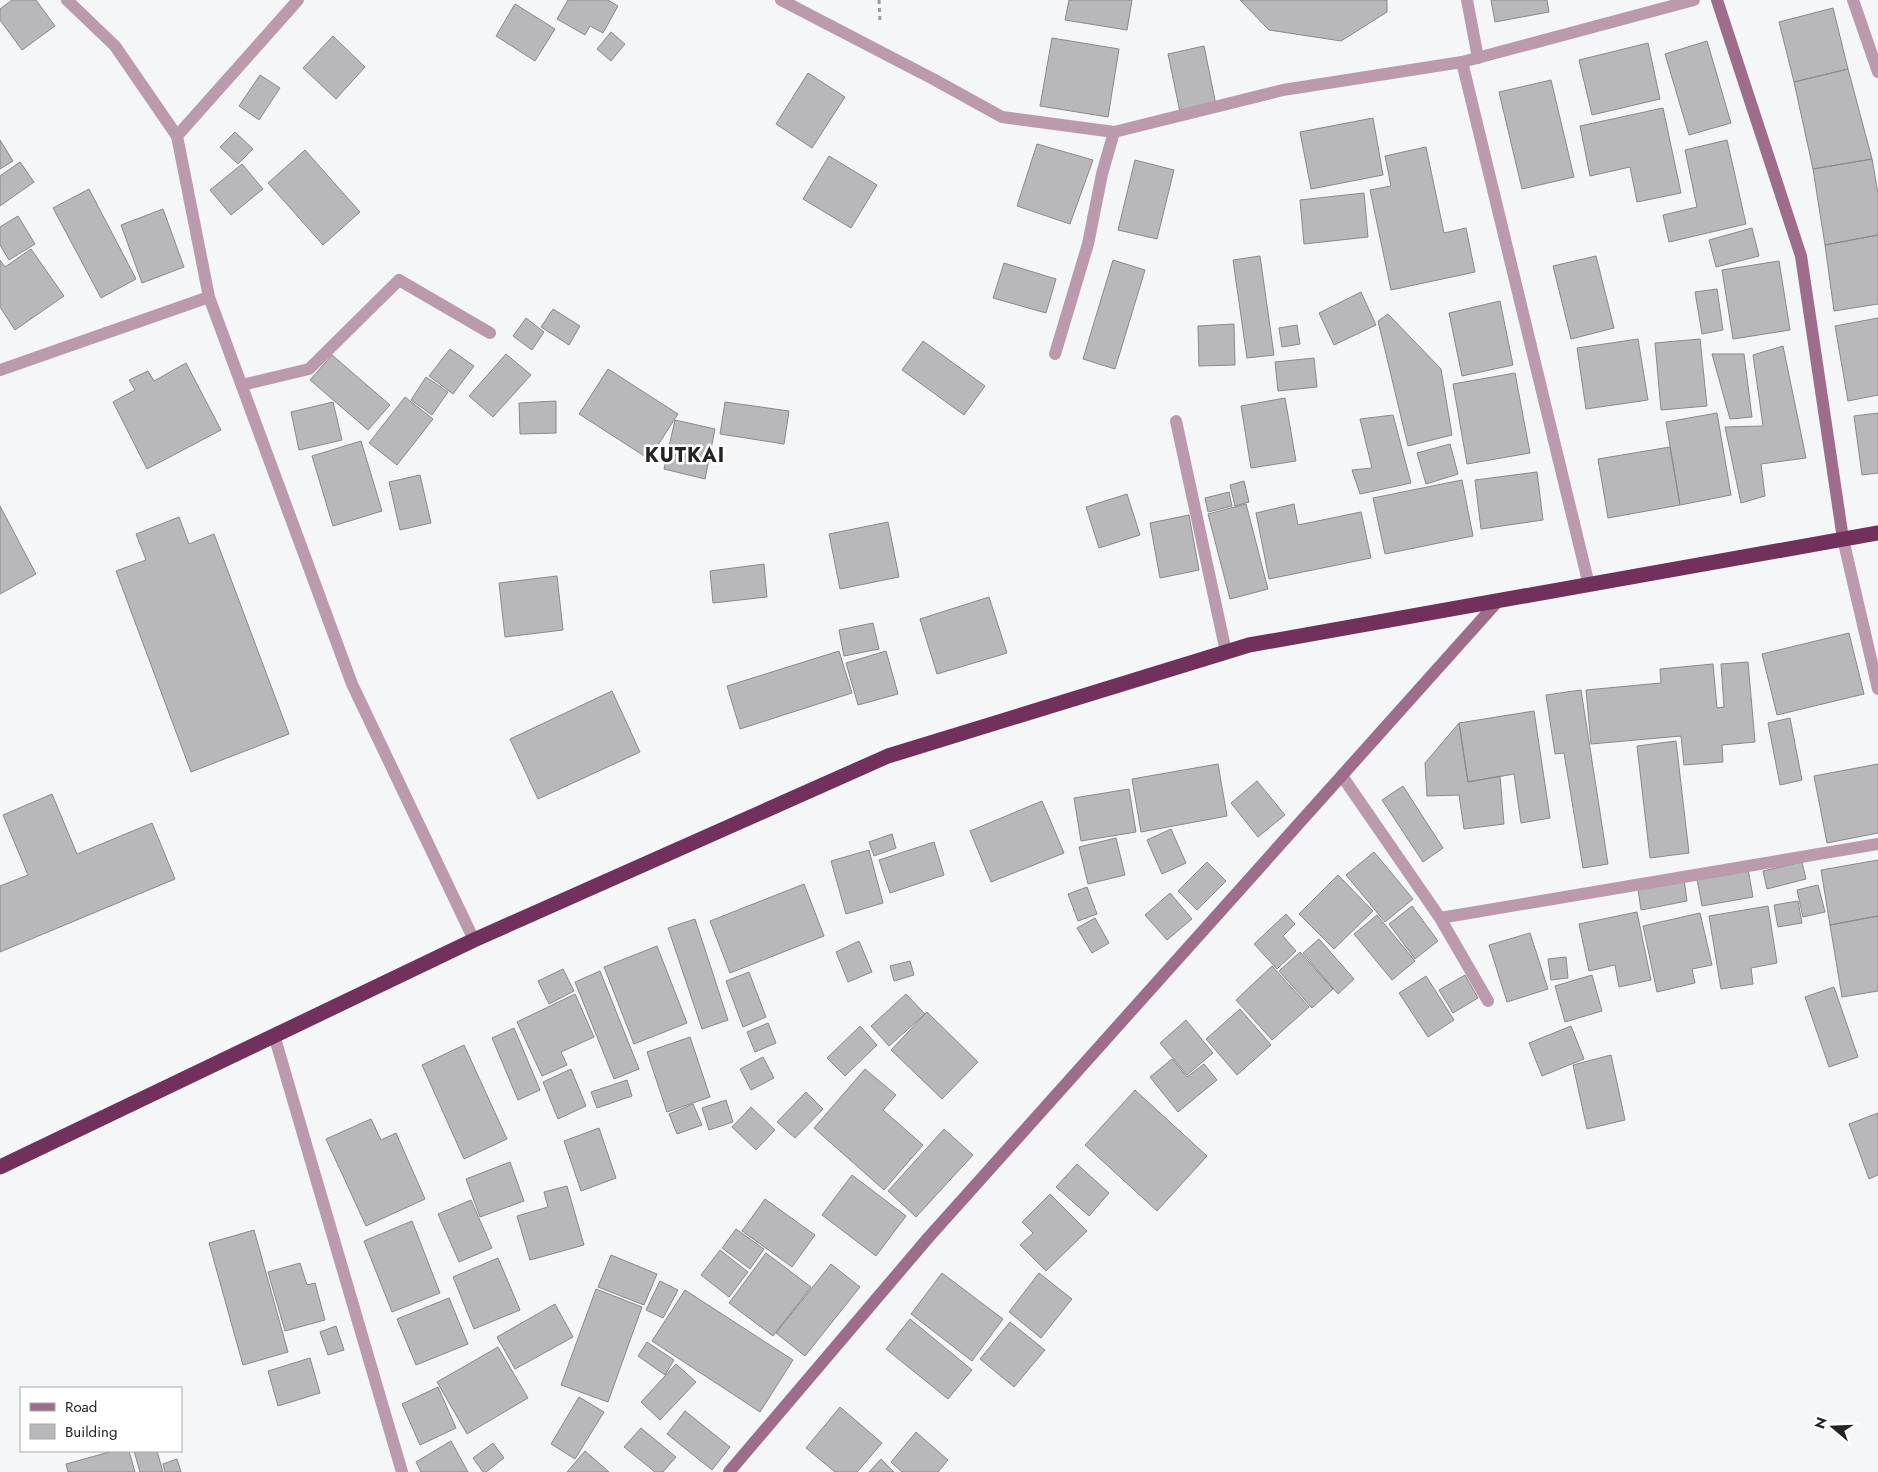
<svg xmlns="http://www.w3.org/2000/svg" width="1878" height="1472" font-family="Jost,sans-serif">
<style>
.building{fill:#b8b7b9;stroke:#8a898b}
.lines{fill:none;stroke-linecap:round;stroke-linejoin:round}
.path{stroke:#9b9c9d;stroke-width:3;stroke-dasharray:4 4;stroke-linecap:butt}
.lane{stroke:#bb9aae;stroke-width:12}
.street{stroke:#bb9aae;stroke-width:12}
.secondary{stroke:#9d6d8b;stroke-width:12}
.highway{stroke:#71315c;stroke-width:15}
.labels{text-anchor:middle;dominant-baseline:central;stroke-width:5;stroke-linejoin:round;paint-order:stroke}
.district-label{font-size:20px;font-weight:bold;letter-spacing:1px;fill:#242425;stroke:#fff}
</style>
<rect width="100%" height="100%" fill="#f5f6f8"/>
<!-- building -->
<path class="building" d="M 12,0 L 36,0 L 55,26 L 22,50 L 0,20 L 0,9 Z
M 568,0 L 608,0 L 618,6 L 603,33 L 590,26 L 585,35 L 557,19 Z
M 1069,0 L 1132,0 L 1127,30 L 1065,20 Z
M 1240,0 L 1387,0 L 1387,12 L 1341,41 L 1269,30 Z
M 1491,0 L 1547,0 L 1549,12 L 1495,22 Z
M 515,4 L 555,29 L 535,61 L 496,36 Z
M 1833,8 L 1848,69 L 1794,82 L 1779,22 Z
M 611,32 L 625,44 L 611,61 L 597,49 Z
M 333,36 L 365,67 L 336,99 L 303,68 Z
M 1052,38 L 1119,49 L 1108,117 L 1040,106 Z
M 1707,41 L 1731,123 L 1689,135 L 1665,54 Z
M 1648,43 L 1660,99 L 1592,115 L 1579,60 Z
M 1204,46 L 1216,105 L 1180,112 L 1168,54 Z
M 1848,69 L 1872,159 L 1813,169 L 1794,82 Z
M 808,73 L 845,97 L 812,148 L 776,124 Z
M 260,75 L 280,88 L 259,120 L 239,106 Z
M 1551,80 L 1574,177 L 1522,189 L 1499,92 Z
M 1663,108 L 1681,193 L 1637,202 L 1630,167 L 1590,176 L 1580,126 Z
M 1373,118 L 1383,175 L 1311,189 L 1300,132 Z
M 235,132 L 253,149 L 238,164 L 220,147 Z
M 0,140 L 13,161 L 0,169 Z
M 1727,140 L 1746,224 L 1669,242 L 1663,215 L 1697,207 L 1685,150 Z
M 1037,144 L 1093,160 L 1070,224 L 1017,206 Z
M 1426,147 L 1444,233 L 1466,228 L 1475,272 L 1391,290 L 1370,190 L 1391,186 L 1385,156 Z
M 305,150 L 360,212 L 323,245 L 268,183 Z
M 829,156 L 877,185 L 851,228 L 803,199 Z
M 1872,159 L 1878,193 L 1878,235 L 1825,245 L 1813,169 Z
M 1135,160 L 1174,170 L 1157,239 L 1118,230 Z
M 20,162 L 34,182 L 0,206 L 0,176 Z
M 242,164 L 263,189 L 231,215 L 210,190 Z
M 89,189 L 136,279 L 101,298 L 53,208 Z
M 1364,193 L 1368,237 L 1304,244 L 1300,200 Z
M 163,209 L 184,267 L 142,283 L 121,225 Z
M 18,216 L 35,244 L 9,260 L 0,245 L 0,227 Z
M 1752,228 L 1759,256 L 1716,267 L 1709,240 Z
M 1878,235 L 1878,304 L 1834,311 L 1825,245 Z
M 31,249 L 64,296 L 15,330 L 0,307 L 0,260 L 5,267 Z
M 1260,256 L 1274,355 L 1247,358 L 1233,260 Z
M 1596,256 L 1614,328 L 1571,339 L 1553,266 Z
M 1113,260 L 1145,270 L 1115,369 L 1083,359 Z
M 1779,261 L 1790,330 L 1733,339 L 1722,270 Z
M 1004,263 L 1056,279 L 1046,313 L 993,298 Z
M 1717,289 L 1723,330 L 1702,334 L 1695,292 Z
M 1361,292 L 1376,325 L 1334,345 L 1319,313 Z
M 1500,301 L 1513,365 L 1462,376 L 1449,313 Z
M 553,309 L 580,326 L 569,345 L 541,327 Z
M 1388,314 L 1441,369 L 1452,435 L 1408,446 L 1378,321 Z
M 526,318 L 544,332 L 532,350 L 513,336 Z
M 1878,318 L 1878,395 L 1848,401 L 1835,326 Z
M 1234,324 L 1235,365 L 1199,366 L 1198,326 Z
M 1297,325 L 1300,344 L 1282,347 L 1279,328 Z
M 1638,339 L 1648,400 L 1586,409 L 1577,348 Z
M 1700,339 L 1707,406 L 1661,410 L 1655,343 Z
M 923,341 L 985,386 L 964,415 L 902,370 Z
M 1783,346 L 1806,458 L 1761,464 L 1765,496 L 1741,503 L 1725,427 L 1763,426 L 1753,355 Z
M 450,349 L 474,366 L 453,394 L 429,376 Z
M 506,354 L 531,375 L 493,417 L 469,396 Z
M 1712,354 L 1744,354 L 1752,417 L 1730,419 Z
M 332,355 L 390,405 L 368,430 L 310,380 Z
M 1314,358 L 1317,387 L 1278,391 L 1275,362 Z
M 186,363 L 221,430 L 147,469 L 113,402 L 135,390 L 129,380 L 148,371 L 154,381 Z
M 608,369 L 678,414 L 649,459 L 579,414 Z
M 1515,373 L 1530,453 L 1467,464 L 1453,384 Z
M 426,377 L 448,392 L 432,415 L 411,400 Z
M 405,397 L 433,419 L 397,465 L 369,443 Z
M 1285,398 L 1296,461 L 1251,468 L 1241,406 Z
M 556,401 L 556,433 L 520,434 L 519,403 Z
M 333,402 L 342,440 L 299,450 L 291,412 Z
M 725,402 L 789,411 L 784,444 L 720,434 Z
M 1717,413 L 1731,495 L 1680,505 L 1666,422 Z
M 1878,413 L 1878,473 L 1862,475 L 1854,416 Z
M 1393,415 L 1411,483 L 1360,494 L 1352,470 L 1372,468 L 1360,419 Z
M 675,420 L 715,429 L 705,479 L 664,469 Z
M 361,441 L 382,511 L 333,526 L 312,456 Z
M 1450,444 L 1458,474 L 1426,484 L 1417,453 Z
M 1670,447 L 1680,505 L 1608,518 L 1598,459 Z
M 1537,472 L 1543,520 L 1481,529 L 1475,480 Z
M 420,475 L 431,523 L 400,530 L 389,482 Z
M 1462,480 L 1473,536 L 1385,554 L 1373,498 Z
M 1244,481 L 1249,502 L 1235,506 L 1230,485 Z
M 1229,492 L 1232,506 L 1208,512 L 1205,498 Z
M 1127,494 L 1140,535 L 1099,548 L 1086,507 Z
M 1246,504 L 1268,589 L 1230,599 L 1208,514 Z
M 1294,504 L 1298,525 L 1361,512 L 1371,558 L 1269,579 L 1256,513 Z
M 0,506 L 36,574 L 0,594 Z
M 1189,515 L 1199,570 L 1160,578 L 1150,523 Z
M 179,517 L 189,544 L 214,534 L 289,734 L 191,772 L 116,571 L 146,560 L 136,534 Z
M 888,522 L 899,577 L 840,589 L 829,534 Z
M 764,564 L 767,597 L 713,603 L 710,571 Z
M 557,576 L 563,630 L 505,637 L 499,583 Z
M 989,597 L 1007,653 L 937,674 L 920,619 Z
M 873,623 L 879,649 L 844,656 L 839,630 Z
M 1849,633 L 1864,694 L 1777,715 L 1762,654 Z
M 839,651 L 852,693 L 740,729 L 727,686 Z
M 886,651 L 898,694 L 858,705 L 846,663 Z
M 1748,662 L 1755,742 L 1722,745 L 1723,762 L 1684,765 L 1681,736 L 1591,744 L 1586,690 L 1661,683 L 1660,669 L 1713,664 L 1717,708 L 1724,707 L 1721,664 Z
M 1581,690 L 1608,864 L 1583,868 L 1564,753 L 1555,754 L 1546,695 Z
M 612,691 L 640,752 L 538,799 L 510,739 Z
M 1534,711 L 1550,818 L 1521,823 L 1514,774 L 1468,782 L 1459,723 Z
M 1790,718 L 1802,780 L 1780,785 L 1768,723 Z
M 1459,723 L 1468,782 L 1500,776 L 1504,824 L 1464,829 L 1459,795 L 1427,796 L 1425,763 Z
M 1676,741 L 1689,853 L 1650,858 L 1637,746 Z
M 1218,764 L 1227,816 L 1141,832 L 1132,779 Z
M 1878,764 L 1878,833 L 1827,843 L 1814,776 Z
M 1257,781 L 1285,815 L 1258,837 L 1231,803 Z
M 1403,786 L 1443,848 L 1423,862 L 1382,800 Z
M 1129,789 L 1136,832 L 1081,841 L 1074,798 Z
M 52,794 L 77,854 L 152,823 L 175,879 L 0,952 L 0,886 L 28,875 L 3,815 Z
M 1042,801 L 1064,853 L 991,882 L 970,831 Z
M 1171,829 L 1186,863 L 1162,874 L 1147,840 Z
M 892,834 L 896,848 L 874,856 L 869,842 Z
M 1116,838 L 1125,875 L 1088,884 L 1079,847 Z
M 934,842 L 944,875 L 890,893 L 879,860 Z
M 869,850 L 883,903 L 846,914 L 831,861 Z
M 1374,852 L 1413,899 L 1385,922 L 1346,875 Z
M 1878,860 L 1878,916 L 1830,925 L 1821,870 Z
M 1207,862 L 1226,881 L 1197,910 L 1178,891 Z
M 1802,862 L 1806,879 L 1767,889 L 1763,871 Z
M 1748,869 L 1753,897 L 1702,906 L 1697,879 Z
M 1338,875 L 1373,911 L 1334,949 L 1299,914 Z
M 1684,880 L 1687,901 L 1641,910 L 1638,889 Z
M 804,884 L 824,936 L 730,973 L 710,921 Z
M 1818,885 L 1825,912 L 1803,917 L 1797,890 Z
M 1087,887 L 1097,914 L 1078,921 L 1068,894 Z
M 1170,893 L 1192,919 L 1167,940 L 1145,915 Z
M 1798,901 L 1802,923 L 1778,927 L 1774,905 Z
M 1412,906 L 1438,941 L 1415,959 L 1389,924 Z
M 1768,906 L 1777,963 L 1751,968 L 1753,984 L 1721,989 L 1709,916 Z
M 1637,912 L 1651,980 L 1619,987 L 1615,965 L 1589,971 L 1579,924 Z
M 1700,913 L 1712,965 L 1692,969 L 1695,983 L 1657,992 L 1643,926 Z
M 1286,914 L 1295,924 L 1283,936 L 1296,951 L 1277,969 L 1254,944 Z
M 1377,915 L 1415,961 L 1392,980 L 1354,934 Z
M 1878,916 L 1878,991 L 1842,997 L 1830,925 Z
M 1095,918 L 1109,943 L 1092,953 L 1077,928 Z
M 695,919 L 728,1020 L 702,1029 L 668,928 Z
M 1530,933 L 1548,989 L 1507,1002 L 1489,945 Z
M 1319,939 L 1354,979 L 1338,994 L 1303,953 Z
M 859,941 L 872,972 L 848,982 L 836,952 Z
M 657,946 L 687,1023 L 634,1044 L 604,967 Z
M 1300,952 L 1333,989 L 1312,1008 L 1279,971 Z
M 1566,957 L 1568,978 L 1551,980 L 1548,959 Z
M 910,961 L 914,975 L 894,981 L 890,966 Z
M 1272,966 L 1309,1007 L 1272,1040 L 1236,1000 Z
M 563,969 L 574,991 L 549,1004 L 538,981 Z
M 600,971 L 639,1069 L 614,1079 L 575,982 Z
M 749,972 L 766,1017 L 743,1027 L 726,981 Z
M 1465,975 L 1478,998 L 1453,1013 L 1439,990 Z
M 1592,975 L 1602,1011 L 1565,1022 L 1555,986 Z
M 1426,976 L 1454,1020 L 1428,1037 L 1399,993 Z
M 1834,987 L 1858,1057 L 1829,1067 L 1805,997 Z
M 575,994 L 594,1037 L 561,1052 L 567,1065 L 542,1076 L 517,1022 Z
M 906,994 L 925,1014 L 889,1046 L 871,1026 Z
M 1240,1009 L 1271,1045 L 1237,1075 L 1206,1039 Z
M 927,1012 L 978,1062 L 942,1099 L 891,1050 Z
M 1186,1020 L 1213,1053 L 1187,1075 L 1160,1043 Z
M 768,1023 L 776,1043 L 755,1052 L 747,1032 Z
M 860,1026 L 877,1045 L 845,1076 L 827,1058 Z
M 1571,1026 L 1584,1059 L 1542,1076 L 1529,1043 Z
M 514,1028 L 540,1090 L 518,1100 L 492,1038 Z
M 690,1037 L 710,1097 L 667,1112 L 647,1052 Z
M 464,1045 L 507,1139 L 464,1159 L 422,1065 Z
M 1611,1055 L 1625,1120 L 1587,1129 L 1573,1065 Z
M 763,1057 L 774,1078 L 751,1090 L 740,1069 Z
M 1172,1059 L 1187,1077 L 1204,1064 L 1217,1080 L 1178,1112 L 1150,1077 Z
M 571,1069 L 586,1106 L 558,1119 L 543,1082 Z
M 865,1069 L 896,1095 L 883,1110 L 923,1145 L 884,1190 L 814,1128 Z
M 627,1080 L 632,1096 L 597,1108 L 591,1092 Z
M 1135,1090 L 1207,1156 L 1157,1211 L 1085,1145 Z
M 806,1092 L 823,1109 L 795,1138 L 777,1122 Z
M 726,1100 L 733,1122 L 709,1130 L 702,1108 Z
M 693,1104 L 702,1125 L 677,1134 L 669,1114 Z
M 751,1107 L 775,1130 L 756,1150 L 732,1127 Z
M 1878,1113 L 1878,1175 L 1869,1179 L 1849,1124 Z
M 371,1119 L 381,1140 L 396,1133 L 425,1199 L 366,1226 L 326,1139 Z
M 599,1128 L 616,1178 L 581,1191 L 564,1141 Z
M 944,1129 L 973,1155 L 916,1217 L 888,1191 Z
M 510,1162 L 524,1201 L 480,1217 L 466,1179 Z
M 1077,1164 L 1109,1193 L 1089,1216 L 1056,1187 Z
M 852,1175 L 906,1216 L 876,1256 L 822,1215 Z
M 567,1186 L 584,1245 L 530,1260 L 517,1216 L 548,1207 L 544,1192 Z
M 1050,1194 L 1087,1231 L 1046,1271 L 1020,1245 L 1033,1233 L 1022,1222 Z
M 765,1199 L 815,1235 L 792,1267 L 742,1231 Z
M 471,1200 L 492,1248 L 459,1262 L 438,1214 Z
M 412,1221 L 440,1293 L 392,1312 L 364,1241 Z
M 736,1229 L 764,1249 L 750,1269 L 722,1248 Z
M 254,1230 L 288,1352 L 243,1365 L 209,1243 Z
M 720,1250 L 748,1272 L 729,1297 L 701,1275 Z
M 766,1253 L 811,1287 L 773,1336 L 729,1303 Z
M 611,1255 L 657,1274 L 644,1305 L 598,1287 Z
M 498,1258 L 520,1310 L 474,1329 L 453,1277 Z
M 300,1263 L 307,1285 L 315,1283 L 325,1320 L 285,1331 L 268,1272 Z
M 831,1264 L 860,1287 L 805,1356 L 776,1333 Z
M 942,1273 L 1003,1319 L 972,1361 L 911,1314 Z
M 1039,1273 L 1072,1299 L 1041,1338 L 1009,1312 Z
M 660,1281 L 678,1290 L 663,1318 L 646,1310 Z
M 596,1289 L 642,1307 L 608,1402 L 561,1385 Z
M 685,1290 L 793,1360 L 760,1412 L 652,1341 Z
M 449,1298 L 468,1344 L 416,1365 L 397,1319 Z
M 555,1304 L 573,1337 L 515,1369 L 497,1337 Z
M 910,1319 L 972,1370 L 948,1399 L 886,1349 Z
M 1010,1322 L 1045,1350 L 1014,1387 L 980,1359 Z
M 336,1326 L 344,1350 L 328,1355 L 320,1332 Z
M 647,1342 L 674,1360 L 665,1375 L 638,1356 Z
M 498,1347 L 528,1398 L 467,1434 L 437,1382 Z
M 310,1358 L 320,1393 L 278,1406 L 268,1371 Z
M 676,1364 L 696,1382 L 660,1420 L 641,1402 Z
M 438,1387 L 456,1428 L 420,1445 L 402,1404 Z
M 579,1397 L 604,1412 L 575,1459 L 551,1444 Z
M 840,1407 L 882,1443 L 857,1472 L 835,1472 L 806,1448 Z
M 685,1411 L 730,1447 L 712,1470 L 667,1434 Z
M 641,1428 L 676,1457 L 663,1472 L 655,1472 L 624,1447 Z
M 916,1432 L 948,1460 L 938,1472 L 902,1472 L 891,1462 Z
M 451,1441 L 468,1472 L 421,1472 L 416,1462 Z
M 493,1443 L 504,1458 L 486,1472 L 483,1472 L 473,1458 Z
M 113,1451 L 129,1451 L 135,1472 L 68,1472 L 66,1464 Z
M 134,1451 L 157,1451 L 163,1472 L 140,1472 Z
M 585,1451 L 609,1472 L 567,1472 Z
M 177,1459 L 181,1472 L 165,1472 L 163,1464 Z
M 881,1459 L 894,1472 L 869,1472 Z"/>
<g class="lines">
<!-- path -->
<path class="path" d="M 879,0 L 880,22"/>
<!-- lane -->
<path class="lane" d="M 67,0 L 115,46 L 177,136
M 1467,0 L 1478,58
M 1853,0 L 1878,72
M 1055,354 L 1088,244 L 1102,174 L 1114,132
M 242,385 L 309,369 L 399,280 L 490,333
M 1176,421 L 1226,652"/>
<!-- street -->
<path class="street" d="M 298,0 L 177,136 L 209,297 L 352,684 L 474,940
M 781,0 L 935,80 L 1002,117 L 1114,132 L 1283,90 L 1462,62 L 1694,0
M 1462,62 L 1589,585
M 0,370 L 209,297
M 1843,539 L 1878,689
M 1342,776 L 1440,918 L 1488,1001
M 1440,918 L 1878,844
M 274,1035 L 402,1472"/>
<!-- secondary -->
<path class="secondary" d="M 1717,0 L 1801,256 L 1843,539
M 729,1472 L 928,1238 L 1499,600"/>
<!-- highway -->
<path class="highway" d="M 0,1167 L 474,940 L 888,756 L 1249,645 L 1878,533"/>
</g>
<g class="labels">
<!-- district labels -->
<g class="district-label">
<text x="685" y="455">KUTKAI</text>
</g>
</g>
<!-- legend -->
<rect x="20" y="1387" width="162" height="65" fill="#ffffff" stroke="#a7a7a8"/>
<rect x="30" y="1403" width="25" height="8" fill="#9d6d8b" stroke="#a7a7a8"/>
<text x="65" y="1412" font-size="15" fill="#242425">Road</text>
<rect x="30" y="1424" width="25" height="15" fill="#b8b7b9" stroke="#a7a7a8"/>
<text x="65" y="1437" font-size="15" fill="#242425">Building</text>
<!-- north arrow -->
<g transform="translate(1833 1427) rotate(289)" stroke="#ffffff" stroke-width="4" paint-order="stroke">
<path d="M0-4L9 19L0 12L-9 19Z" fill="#242425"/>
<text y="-8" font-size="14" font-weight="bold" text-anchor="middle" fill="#242425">N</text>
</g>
</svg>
